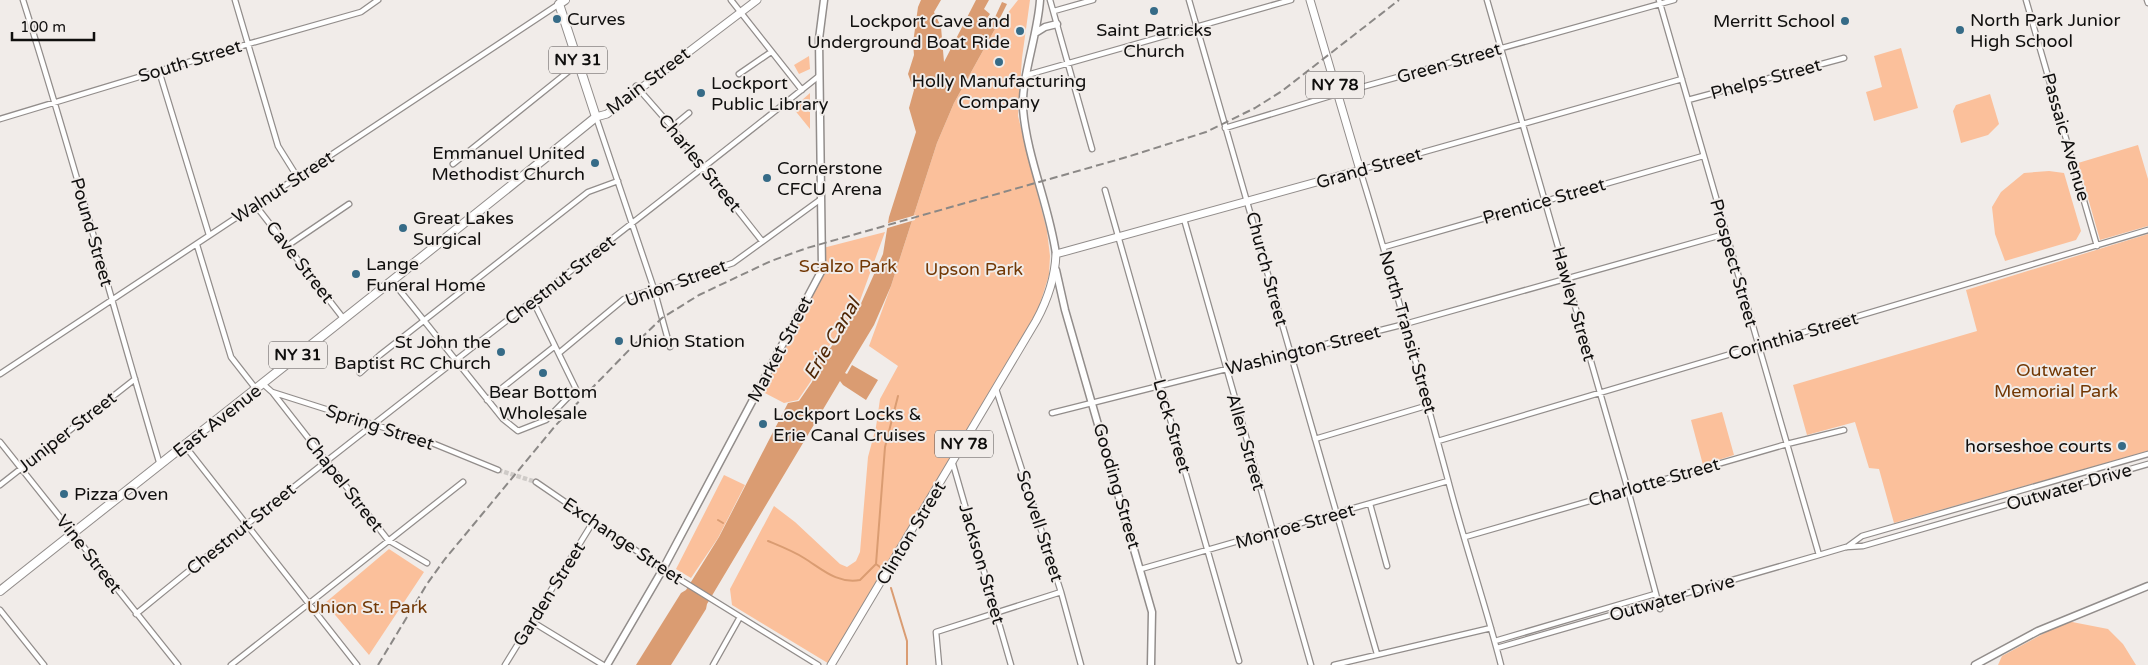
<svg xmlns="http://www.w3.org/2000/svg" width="2148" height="665" font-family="'Varela Round',sans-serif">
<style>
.green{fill:#fbc09b}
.water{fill:#da9c72}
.pier{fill:#f1ece9}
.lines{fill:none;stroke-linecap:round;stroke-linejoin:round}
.stream{stroke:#da9c72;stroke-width:2}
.street-tunnel{stroke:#cfcbc8;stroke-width:4.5;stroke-dasharray:4.5 2;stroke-linecap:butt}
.street-casing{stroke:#928d8b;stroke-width:7}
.secondary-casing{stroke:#928d8b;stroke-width:9}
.primary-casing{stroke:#928d8b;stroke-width:9}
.highway-casing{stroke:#928d8b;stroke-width:10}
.street{stroke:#fff;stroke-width:4.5}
.secondary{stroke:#fff;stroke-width:6}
.primary{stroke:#fff;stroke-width:7}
.highway{stroke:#fff;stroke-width:8}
.rail{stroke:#8b8886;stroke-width:2;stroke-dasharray:8 4;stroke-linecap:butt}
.poi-dot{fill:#366b87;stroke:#f1ece9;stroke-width:2}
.labels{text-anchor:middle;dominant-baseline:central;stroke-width:4;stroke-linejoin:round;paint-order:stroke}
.shield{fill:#f1ece9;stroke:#545150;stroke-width:1}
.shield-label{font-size:16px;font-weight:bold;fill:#100f0e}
.poi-label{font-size:18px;fill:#100f0e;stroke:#f1ece9;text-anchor:start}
.street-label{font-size:18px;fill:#100f0e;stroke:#f1ece9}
.park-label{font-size:18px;fill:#723805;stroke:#f1ece9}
.water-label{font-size:19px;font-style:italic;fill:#4f2605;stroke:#f1ece9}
</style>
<rect width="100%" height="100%" fill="#f1ece9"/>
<!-- green -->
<path class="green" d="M 1018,0 L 1030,0 L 1022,58 L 1018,116 L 1047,231 L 1050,256 L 1049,275 L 1038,310 L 877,590 L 831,665 L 732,605 L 730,589 L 774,506 L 795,522 L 840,564 L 847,567 L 856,561 L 860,552 L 868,457 L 876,427 L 880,399 L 898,366 L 869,346 L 891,286 L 937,143 L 954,103 L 995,29 Z
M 1901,48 L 1918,108 L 1874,121 L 1866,92 L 1882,87 L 1874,56 Z
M 809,56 L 810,69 L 799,74 L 794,65 Z
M 810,93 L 810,129 L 793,108 Z
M 1990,94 L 1999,124 L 1988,135 L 1961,143 L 1953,111 L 1956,105 Z
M 2138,145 L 2148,179 L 2148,226 L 2100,240 L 2078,163 Z
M 2049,171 L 2064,173 L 2081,231 L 2076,240 L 2005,261 L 1995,234 L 1992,207 L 2001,192 L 2024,173 Z
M 885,232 L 858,306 L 819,360 L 811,381 L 798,400 L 784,403 L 759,390 L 824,270 L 823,248 Z
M 2148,234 L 2148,451 L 1894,523 L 1879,469 L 1869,468 L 1855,422 L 1807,435 L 1793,385 L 1977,331 L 1966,290 Z
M 1722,412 L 1734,455 L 1703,465 L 1691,420 Z
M 724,475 L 745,485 L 718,538 L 691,578 L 676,569 Z
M 389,549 L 424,572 L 369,655 L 325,603 Z
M 2067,621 L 2108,629 L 2123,644 L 2136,665 L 1998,665 L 2002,656 Z"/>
<!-- water -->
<path class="water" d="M 921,0 L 941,0 L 934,12 L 941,27 L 944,62 L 976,0 L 989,0 L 984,9 L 990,14 L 984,23 L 983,28 L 988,26 L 995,29 L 954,103 L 937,143 L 891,286 L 874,325 L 845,373 L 847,374 L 852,365 L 878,380 L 866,400 L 843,385 L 840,381 L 707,604 L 706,609 L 671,665 L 636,665 L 681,593 L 686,590 L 719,537 L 788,403 L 799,401 L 812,382 L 821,361 L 859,308 L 883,254 L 889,217 L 916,132 L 909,108 L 914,90 L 908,74 L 914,55 L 913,43 L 918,7 Z
M 1002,2 L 1007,4 L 995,28 L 991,26 Z"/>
<!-- pier -->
<path class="pier" d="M 916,215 L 915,220 L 884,229 L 885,224 Z"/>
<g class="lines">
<!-- stream -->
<path class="stream" d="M 718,520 L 723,523
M 768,541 C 780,546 793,551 804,558 C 822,569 837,584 860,580 L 876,564
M 876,564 L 885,447 L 898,396
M 876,564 L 880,567
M 891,588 L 907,641 L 907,665"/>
<!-- street-tunnel -->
<path class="street-tunnel" d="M 498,470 L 536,482"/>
<!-- street casing -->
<g class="street-casing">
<path id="street" d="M 23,0 C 72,154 114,310 160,465
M 235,0 L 278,146 L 298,178
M 731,0 L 802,90
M 1050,0 L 1092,149
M 1189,0 L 1377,654
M 1487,0 L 1628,490 L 1660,609
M 1659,0 L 1819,555
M 2026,0 L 2097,246
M 2147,0 L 2148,3
M 1054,11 L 1093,0
M 159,71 L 209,235
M 739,74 L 771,52
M 1027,75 L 1291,0
M 636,86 L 672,127 L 762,241
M 1688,100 L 1844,58
M 596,117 L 654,289 L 670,347
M 0,119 L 248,44 L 361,12 L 378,0
M 672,127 L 689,113
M 1225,128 L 1337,94 L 1674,0
M 453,164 L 579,63
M 1105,190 L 1239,661
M 256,206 L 343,318
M 1184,219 L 1311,665
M 197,245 L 231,357 L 256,389
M 287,246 L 349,204
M 1384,247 L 1703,156
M 393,282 L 503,419 L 518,431 L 546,420 L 576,389 L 533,301
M 559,353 L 624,299 L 733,263 L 821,199
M 360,373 L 380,355 L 588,192 L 618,181
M 0,374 L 559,4
M 263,384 L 272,392 L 432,443 L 498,470
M 996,389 L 1061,592 L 1081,665
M 273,393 L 388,540 L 427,563
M 487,400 L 555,346
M 1052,413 L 1405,324 L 1725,234
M 1315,439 L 1429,405
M 1438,441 L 2148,230
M 0,442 L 178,665
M 185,446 L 357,665
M 953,464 L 1011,665
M 536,482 L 663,569 L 818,665
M 0,485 L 135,379
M 1370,504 L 1387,566
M 1465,537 L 1787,444 L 1844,430
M 1847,547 L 1862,536 L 2148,454
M 1141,569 L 1448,481
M 0,610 L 44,665
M 136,614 C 360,430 593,257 819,76
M 531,621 L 603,665
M 1495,641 L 1655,594
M 1497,648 L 1819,555 L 1846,547 L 1863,546 L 2148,464
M 231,665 L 463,482
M 505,665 L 593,522
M 713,665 L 740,617
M 939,665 L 936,632 L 1061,592
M 1334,665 L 1491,628
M 1501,665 C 1485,603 1464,542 1448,480 C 1420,376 1392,273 1360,170 L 1682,79"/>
</g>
<!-- secondary casing -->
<g class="secondary-casing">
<path id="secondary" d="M 1040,0 C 1038,34 1021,78 1023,109 C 1027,158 1049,205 1056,254
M 1037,32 L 1045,27 L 1057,24
M 1056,270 L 1065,310 L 1152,612 L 1151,665
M 607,665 L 663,569 L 822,270 L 819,39 L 824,0
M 1975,665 L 2038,631 L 2148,586"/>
</g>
<!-- primary casing -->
<g class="primary-casing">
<path id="primary" d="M 596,117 L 607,114 L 757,0
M 831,665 L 1036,321 C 1048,299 1055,279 1056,254 L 1360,170 L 1310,0"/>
</g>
<!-- highway casing -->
<g class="highway-casing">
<path id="highway" d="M 0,591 C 199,433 399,277 596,117 L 559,4 L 565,0"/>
</g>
<!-- street -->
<use href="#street" class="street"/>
<!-- secondary -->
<use href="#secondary" class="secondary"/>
<!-- primary -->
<use href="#primary" class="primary"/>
<!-- highway -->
<use href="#highway" class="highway"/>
<!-- rail -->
<path class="rail" d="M 378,665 L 427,584 L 445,559 L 556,425 L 634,345 L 662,318 L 699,295 L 771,261 L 807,248 L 1127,157 L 1206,132 L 1255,108 L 1282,91 L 1399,0"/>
</g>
<!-- markers -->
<g class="poi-dot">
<circle cx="1154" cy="11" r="5"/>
<circle cx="557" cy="19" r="5"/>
<circle cx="1845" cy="21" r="5"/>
<circle cx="1960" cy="30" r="5"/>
<circle cx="1020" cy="31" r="5"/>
<circle cx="999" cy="62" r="5"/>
<circle cx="701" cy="93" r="5"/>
<circle cx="595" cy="163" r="5"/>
<circle cx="767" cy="178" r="5"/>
<circle cx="403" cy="228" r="5"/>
<circle cx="356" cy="274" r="5"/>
<circle cx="619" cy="341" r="5"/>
<circle cx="501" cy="352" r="5"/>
<circle cx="543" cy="373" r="5"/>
<circle cx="763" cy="424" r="5"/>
<circle cx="2122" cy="446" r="5"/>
<circle cx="64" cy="494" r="5"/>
</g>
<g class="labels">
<!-- shield labels -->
<g class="shield">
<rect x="549" y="46.5" width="58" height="27" rx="4"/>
<rect x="1306" y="71.5" width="58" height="27" rx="4"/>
<rect x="269" y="341.5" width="58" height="27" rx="4"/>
<rect x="935" y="430.5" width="58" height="27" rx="4"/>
</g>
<g class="shield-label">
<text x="578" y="60">NY 31</text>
<text x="1335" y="85">NY 78</text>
<text x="298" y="355">NY 31</text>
<text x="964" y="444">NY 78</text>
</g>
<!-- poi labels -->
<g class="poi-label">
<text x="567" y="19">Curves</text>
<text x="1970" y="20">North Park Junior<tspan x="1970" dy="21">High School</tspan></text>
<text x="1010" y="21" text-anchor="end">Lockport Cave and<tspan x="1010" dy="21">Underground Boat Ride</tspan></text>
<text x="1835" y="21" text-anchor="end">Merritt School</text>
<text x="1154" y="30" text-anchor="middle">Saint Patricks<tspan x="1154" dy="21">Church</tspan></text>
<text x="999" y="81" text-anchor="middle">Holly Manufacturing<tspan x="999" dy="21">Company</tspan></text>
<text x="711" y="83">Lockport<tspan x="711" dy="21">Public Library</tspan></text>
<text x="585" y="153" text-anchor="end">Emmanuel United<tspan x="585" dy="21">Methodist Church</tspan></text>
<text x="777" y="168">Cornerstone<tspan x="777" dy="21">CFCU Arena</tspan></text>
<text x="413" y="218">Great Lakes<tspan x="413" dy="21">Surgical</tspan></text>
<text x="366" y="264">Lange<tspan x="366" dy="21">Funeral Home</tspan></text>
<text x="629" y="341">Union Station</text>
<text x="491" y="342" text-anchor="end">St John the<tspan x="491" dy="21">Baptist RC Church</tspan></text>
<text x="543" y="392" text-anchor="middle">Bear Bottom<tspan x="543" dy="21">Wholesale</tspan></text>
<text x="773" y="414">Lockport Locks &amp;<tspan x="773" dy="21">Erie Canal Cruises</tspan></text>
<text x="2112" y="446" text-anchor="end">horseshoe courts</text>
<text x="74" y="494">Pizza Oven</text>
</g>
<!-- street labels -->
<g class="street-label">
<text transform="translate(190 61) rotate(-17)">South Street</text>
<text transform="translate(1449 63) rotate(-16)">Green Street</text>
<text transform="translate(1766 79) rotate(-15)">Phelps Street</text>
<text transform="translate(648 81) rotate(-37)">Main Street</text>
<text transform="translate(2066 137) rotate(74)">Passaic Avenue</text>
<text transform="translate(700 163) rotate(51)">Charles Street</text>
<text transform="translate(1369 168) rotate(-16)">Grand Street</text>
<text transform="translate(283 187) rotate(-33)">Walnut Street</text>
<text transform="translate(1544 201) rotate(-16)">Prentice Street</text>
<text transform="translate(92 232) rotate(74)">Pound Street</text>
<text transform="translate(300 262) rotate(52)">Cave Street</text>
<text transform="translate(1734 263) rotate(74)">Prospect Street</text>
<text transform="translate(1267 269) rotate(75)">Church Street</text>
<text transform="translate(560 280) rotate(-38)">Chestnut Street</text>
<text transform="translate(676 283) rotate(-20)">Union Street</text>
<text transform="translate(1574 304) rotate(74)">Hawley Street</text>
<text transform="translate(1408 332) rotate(74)">North Transit Street</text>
<text transform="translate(1793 336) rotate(-16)">Corinthia Street</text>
<text transform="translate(780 349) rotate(-62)">Market Street</text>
<text transform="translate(1303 350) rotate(-14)">Washington Street</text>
<text transform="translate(217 421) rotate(-38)">East Avenue</text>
<text transform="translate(1172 426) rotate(74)">Lock Street</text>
<text transform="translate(380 427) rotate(18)">Spring Street</text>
<text transform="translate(67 432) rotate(-38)">Juniper Street</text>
<text transform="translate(1246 442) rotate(74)">Allen Street</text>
<text transform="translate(1654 482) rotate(-16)">Charlotte Street</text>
<text transform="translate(344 484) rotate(52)">Chapel Street</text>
<text transform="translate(1117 486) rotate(74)">Gooding Street</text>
<text transform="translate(2069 487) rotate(-16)">Outwater Drive</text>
<text transform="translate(1040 526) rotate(72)">Scovell Street</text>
<text transform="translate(1295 526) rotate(-16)">Monroe Street</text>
<text transform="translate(241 529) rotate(-39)">Chestnut Street</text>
<text transform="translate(911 533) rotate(-59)">Clinton Street</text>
<text transform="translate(623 541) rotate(34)">Exchange Street</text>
<text transform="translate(89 554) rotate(52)">Vine Street</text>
<text transform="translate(982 564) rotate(74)">Jackson Street</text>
<text transform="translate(549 594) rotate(-58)">Garden Street</text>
<text transform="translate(1672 598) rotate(-16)">Outwater Drive</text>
</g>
<!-- park labels -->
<g class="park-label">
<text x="848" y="266">Scalzo Park</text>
<text x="974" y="269">Upson Park</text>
<text x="2056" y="370">Outwater<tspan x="2056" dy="21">Memorial Park</tspan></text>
<text x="367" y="607">Union St. Park</text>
</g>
<!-- water labels -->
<g class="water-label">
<text transform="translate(832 339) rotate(-59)">Erie Canal</text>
</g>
</g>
<!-- scale -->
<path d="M12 32v8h82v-8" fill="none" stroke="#100f0e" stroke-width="2.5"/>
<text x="20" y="32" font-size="15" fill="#100f0e" stroke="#f1ece9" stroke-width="4" paint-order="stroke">100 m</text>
</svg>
